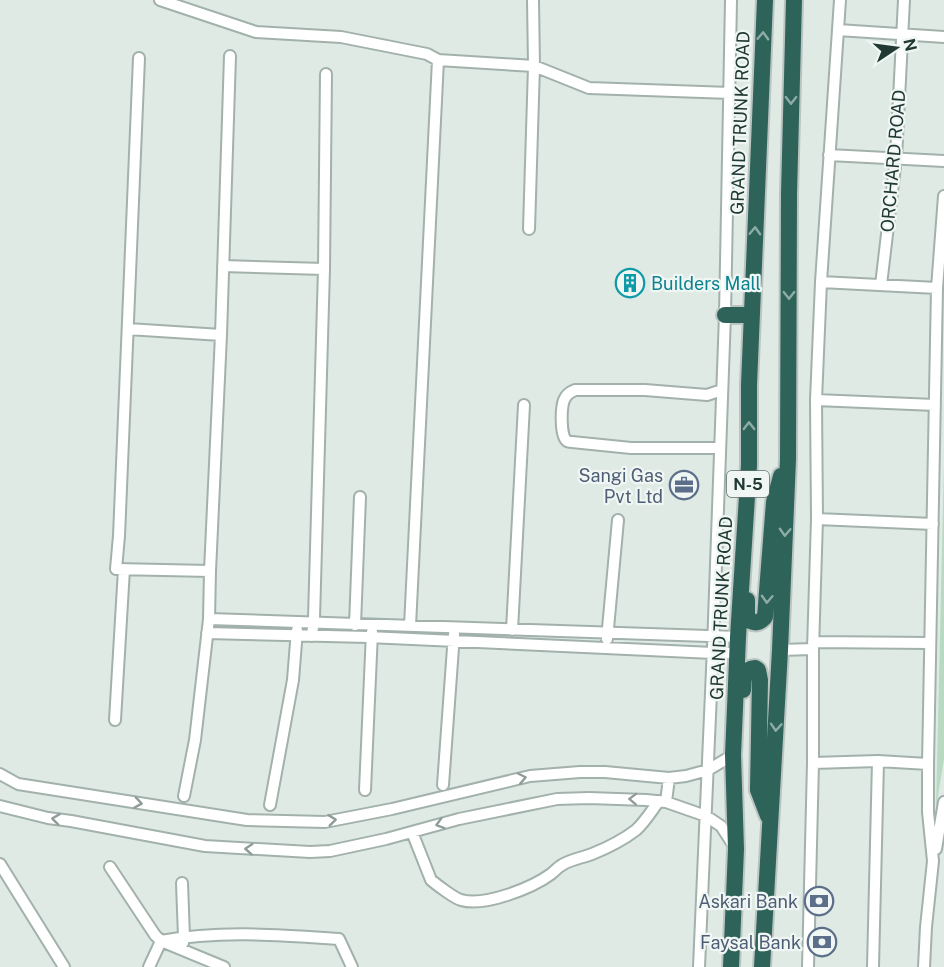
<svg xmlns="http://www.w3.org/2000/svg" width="944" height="967" font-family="'Public Sans',sans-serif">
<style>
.green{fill:#b9dac2}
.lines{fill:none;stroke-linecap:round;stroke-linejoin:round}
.minor-casing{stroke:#a2b1ac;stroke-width:14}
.highway-casing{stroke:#bcc4c2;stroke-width:20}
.minor{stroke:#fff;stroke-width:10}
.highway{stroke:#2e6359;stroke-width:16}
.oneway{stroke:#8eaca6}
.oneway2{stroke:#909c99}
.labels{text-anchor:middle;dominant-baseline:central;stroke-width:4.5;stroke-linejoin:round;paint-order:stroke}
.shield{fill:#eff6f3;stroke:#5f726d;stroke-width:1.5}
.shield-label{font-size:16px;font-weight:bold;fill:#213933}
.street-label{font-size:18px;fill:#213933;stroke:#eff6f3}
.culture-label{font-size:18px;fill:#0d838f;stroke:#eff6f3;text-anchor:start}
.service-label{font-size:18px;fill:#4e5e75;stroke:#eff6f3;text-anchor:end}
</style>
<rect width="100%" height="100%" fill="#dfeae5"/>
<!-- green -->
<path class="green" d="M 944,462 L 944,759 L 936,808 Z"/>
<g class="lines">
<!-- minor casing -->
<g class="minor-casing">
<path id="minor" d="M 160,0 L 256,32 L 341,37 L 427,54 L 438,60 L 534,66 L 589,88 L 730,93
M 838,30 L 944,37
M 139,58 L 119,536 L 116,569 L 210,571
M 829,155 L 944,161
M 529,229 L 534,66 L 533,0
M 223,266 L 324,269
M 821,282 L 937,288
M 881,285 L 896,158 L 904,0
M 128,329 L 221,335
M 816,400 L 935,405
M 720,448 L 631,448 L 572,442 C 570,442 568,442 567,441 C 560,436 561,408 564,400 C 566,395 570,392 575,390 L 645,390 L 707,395 L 722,390
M 817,519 L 933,524
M 209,619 L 738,637
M 355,625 L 360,497
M 410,626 L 438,60
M 512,630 L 524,405
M 207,633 L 368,637 L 713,653 L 737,653
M 312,636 L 314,618 L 324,269 L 326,74
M 607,639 L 618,520
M 813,642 L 930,643
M 780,650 L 813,649
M 115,720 L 124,569
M 813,763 L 878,761 L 928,764
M 0,774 L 18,784 L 247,820 L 325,822 L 392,809 L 530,776 L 580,772 L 605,772 L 669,778 L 686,776 L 708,770 L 733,755
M 443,785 L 454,634
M 365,790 L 372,632
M 184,796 L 195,740 L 209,619 L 210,571 L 221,335 L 230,56
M 666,802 L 669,778
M 270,805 L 293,680 L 297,630
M 0,806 L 48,818 L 71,821 L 205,846 L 310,852 L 330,851 L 386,839 L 459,819 L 557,799 L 589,798 L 646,800 L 666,802 L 706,816 L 721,826 L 734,846
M 412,832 L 431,880 C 437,885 454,898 461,900 C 484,907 532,888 551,874 C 555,871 558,867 562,865 C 571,859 582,858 592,854 C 607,848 623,840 636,830 C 645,822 652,810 659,801
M 936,849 L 944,802
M 0,864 L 64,967
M 110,867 L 155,935 L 161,941 L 224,967
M 182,883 L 184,937 L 183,943
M 161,941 C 220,930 279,935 339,939 L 352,967
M 149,967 L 161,941
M 699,967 L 713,647 L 725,315 L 731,0
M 808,967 L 813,763 L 813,649 L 817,519 L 816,400 L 821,282 L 840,0
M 873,967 L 878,761
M 924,967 L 926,927 L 933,861 L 928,812 L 928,764 L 937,288 L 944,196"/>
</g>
<!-- highway casing -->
<g class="highway-casing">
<path id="highway" d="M 725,315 L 752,315
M 747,600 L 747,615 L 750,621 C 757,624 760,622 765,617 L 774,502 L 781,476
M 743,690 C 744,681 742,669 755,668 L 758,670 L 760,680 L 758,790 L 768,816
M 731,967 L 736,849 L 733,755 L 738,637 L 749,465 L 749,385 L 765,0
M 762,967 L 780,650 L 788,459 L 789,194 L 794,0"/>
</g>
<!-- minor -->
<use href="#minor" class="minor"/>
<!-- highway -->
<use href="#highway" class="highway"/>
</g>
<!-- one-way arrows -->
<defs><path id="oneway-chevron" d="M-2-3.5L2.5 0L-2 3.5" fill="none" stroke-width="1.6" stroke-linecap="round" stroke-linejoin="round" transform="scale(1.5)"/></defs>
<g class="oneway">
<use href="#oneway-chevron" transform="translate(763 36) rotate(-88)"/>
<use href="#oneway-chevron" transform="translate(791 100) rotate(91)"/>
<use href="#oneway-chevron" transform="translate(755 231) rotate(-88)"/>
<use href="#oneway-chevron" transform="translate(789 295) rotate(90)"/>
<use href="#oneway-chevron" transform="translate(749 426) rotate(-90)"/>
<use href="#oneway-chevron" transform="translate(785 532) rotate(92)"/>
<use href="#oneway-chevron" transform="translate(767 599) rotate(93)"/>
<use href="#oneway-chevron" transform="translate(776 727) rotate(94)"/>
</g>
<g class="oneway2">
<use href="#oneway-chevron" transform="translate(522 778) rotate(-12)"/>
<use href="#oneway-chevron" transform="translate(633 799) rotate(-178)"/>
<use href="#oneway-chevron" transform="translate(138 803) rotate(9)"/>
<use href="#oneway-chevron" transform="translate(56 819) rotate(-173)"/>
<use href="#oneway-chevron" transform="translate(332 820) rotate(-7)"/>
<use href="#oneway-chevron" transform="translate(440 824) rotate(164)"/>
<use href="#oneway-chevron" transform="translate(249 849) rotate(-176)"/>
</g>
<!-- icons -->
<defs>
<g id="building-ring" transform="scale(1.5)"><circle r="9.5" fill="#eff6f3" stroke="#0f9aa8" stroke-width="1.5"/><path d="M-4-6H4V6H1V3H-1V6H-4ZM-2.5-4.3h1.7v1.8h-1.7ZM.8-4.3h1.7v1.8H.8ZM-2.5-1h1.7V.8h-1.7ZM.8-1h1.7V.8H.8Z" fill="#0f9aa8"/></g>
<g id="office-ring" transform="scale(1.5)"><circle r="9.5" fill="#eff6f3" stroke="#5c6f8a" stroke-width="1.5"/><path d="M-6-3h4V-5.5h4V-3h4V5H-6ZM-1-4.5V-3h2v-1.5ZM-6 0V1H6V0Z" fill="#5c6f8a"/></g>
<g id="bank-ring" transform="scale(1.5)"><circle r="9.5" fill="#eff6f3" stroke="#5c6f8a" stroke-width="1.5"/><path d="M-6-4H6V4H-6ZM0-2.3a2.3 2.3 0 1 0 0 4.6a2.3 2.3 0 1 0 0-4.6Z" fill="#5c6f8a"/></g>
</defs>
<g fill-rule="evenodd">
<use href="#building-ring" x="630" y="283"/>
<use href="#office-ring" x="684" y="485"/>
<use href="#bank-ring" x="819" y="901"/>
<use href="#bank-ring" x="822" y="942"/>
</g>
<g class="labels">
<!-- shield labels -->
<rect class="shield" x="727" y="471" width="42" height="26" rx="4.5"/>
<g class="shield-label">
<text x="748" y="484">N-5</text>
</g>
<!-- street labels -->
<g class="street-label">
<text transform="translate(740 123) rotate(-88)">GRAND TRUNK ROAD</text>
<text transform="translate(893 161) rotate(-85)">ORCHARD ROAD</text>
<text transform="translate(721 608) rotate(-87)">GRAND TRUNK ROAD</text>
</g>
<!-- culture labels -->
<g class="culture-label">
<text x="651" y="283">Builders Mall</text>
</g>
<!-- service labels -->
<g class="service-label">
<text x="663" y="475">Sangi Gas<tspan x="663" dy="21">Pvt Ltd</tspan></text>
<text x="798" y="901">Askari Bank</text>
<text x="801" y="942">Faysal Bank</text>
</g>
</g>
<!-- north arrow -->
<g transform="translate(896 48) rotate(77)" stroke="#eff6f3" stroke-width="4.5" paint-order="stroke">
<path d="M0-4.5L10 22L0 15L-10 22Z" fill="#213933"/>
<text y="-9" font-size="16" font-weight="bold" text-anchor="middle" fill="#213933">N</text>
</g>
</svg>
